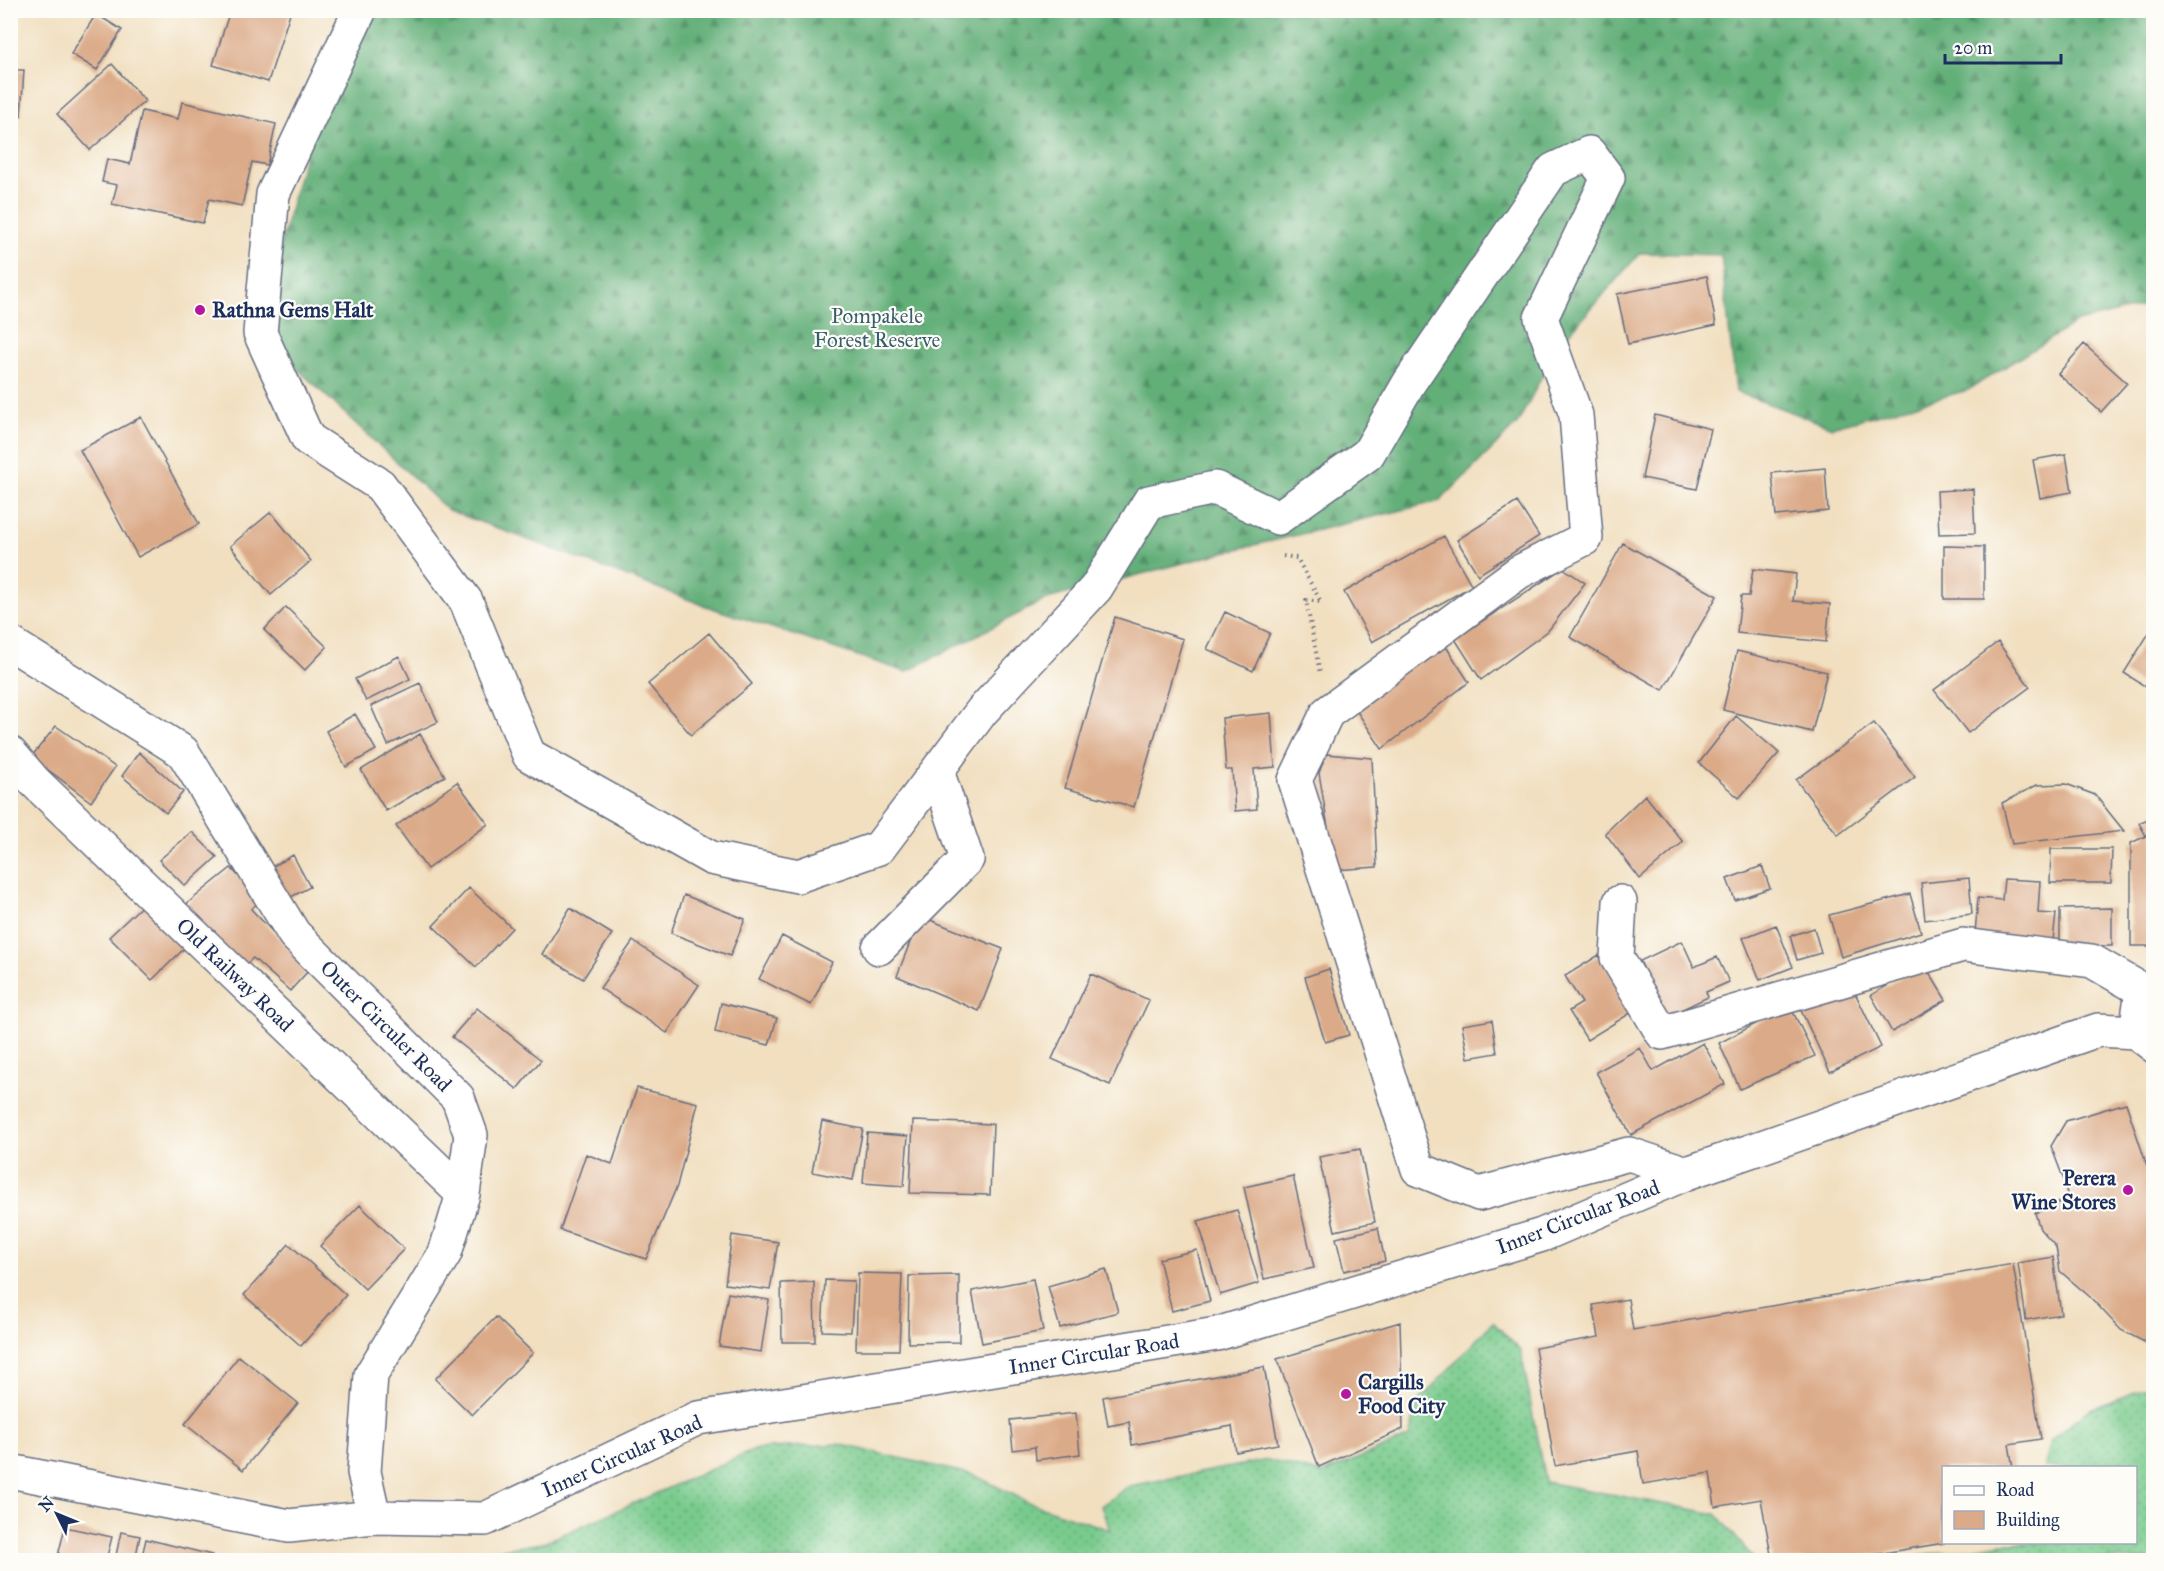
<svg xmlns="http://www.w3.org/2000/svg" width="2164" height="1571" font-family="'IM FELL Great Primer',serif">
<style>
.grass{fill:url(#grass-dots);stroke:#4a7d76;stroke-width:1.5}
.forest{fill:url(#forest-firs);stroke:#3e6f6b;stroke-width:1.5}
.building{fill:#dbaa88}
.lines{fill:none;stroke-linecap:round;stroke-linejoin:round}
.minor-casing{stroke:#666d80;stroke-width:36}
.path{stroke:#666d80;stroke-width:4;stroke-dasharray:1.5 4.5;stroke-linecap:butt}
.minor{stroke:#fff;stroke-width:33}
.poi-dot{fill:#b5179e;stroke:#fdfcf7;stroke-width:2}
.labels{text-anchor:middle;dominant-baseline:central;stroke-width:4.5;stroke-linejoin:round;paint-order:stroke}
.poi-label{font-size:21px;font-weight:bold;fill:#1b2f5e;stroke:#fdfcf7;text-anchor:start}
.park-label{font-size:21px;fill:#375e6c;stroke:#fdfcf7}
.street-label{font-size:21px;fill:#1b2f5e;stroke:#fdfcf7}
</style>
<defs>
<pattern id="grass-dots" width="8" height="8" patternUnits="userSpaceOnUse" patternTransform="scale(1.5)"><rect width="8" height="8" fill="#79cb8d"/><path d="M2 2h.1M6 6h.1" fill="none" stroke="#62a576" stroke-width="1.8" stroke-linecap="round"/></pattern>
<pattern id="forest-firs" width="22" height="20" patternUnits="userSpaceOnUse" patternTransform="scale(1.5)"><rect width="22" height="20" fill="#62af78"/><path d="M5 1l3.5 6h-7zM16 11l3.5 6h-7z" fill="#508f66"/></pattern>
</defs>
<rect width="100%" height="100%" fill="#fdfcf7"/>
<filter id="ink" filterUnits="userSpaceOnUse"><feTurbulence type="fractalNoise" baseFrequency=".0167" numOctaves="2"/><feDisplacementMap in="SourceGraphic" scale="12" xChannelSelector="R" yChannelSelector="G"/><feConvolveMatrix kernelMatrix="1 2 1 2 8 2 1 2 1" color-interpolation-filters="sRGB"/></filter>
<filter id="wash" filterUnits="userSpaceOnUse"><feTurbulence type="fractalNoise" baseFrequency=".008" numOctaves="4" result="noise"/><feDisplacementMap in="SourceGraphic" scale="24" xChannelSelector="R" yChannelSelector="G"/><feGaussianBlur stdDeviation="1.35" result="paint"/><feColorMatrix in="noise" values="0 0 0 0 0 0 0 0 0 0 0 0 0 0 0 0 0 1.4 0 .05"/><feComposite in="paint" operator="in"/></filter>
<g filter="url(#wash)">
<rect width="100%" height="100%" fill="#f1dfc0"/>
<!-- grass -->
<path class="grass" d="M 1493,1322 L 1521,1351 L 1545,1482 L 1716,1514 L 1755,1560 L 428,1560 L 543,1543 L 757,1449 L 838,1444 L 974,1475 L 1030,1503 L 1110,1530 L 1101,1506 L 1129,1486 L 1268,1460 L 1322,1474 L 1409,1437 L 1418,1402 Z
M 2153,1385 L 2153,1560 L 1898,1560 L 2004,1543 L 2136,1542 L 2136,1468 L 2045,1467 L 2051,1440 L 2088,1410 Z"/>
<!-- forest -->
<path class="forest" d="M 377,11 L 2153,11 L 2153,304 L 2077,322 L 1968,390 L 1832,427 L 1736,392 L 1721,255 L 1640,253 L 1557,347 L 1518,423 L 1440,501 L 1221,553 L 1047,599 L 906,672 L 706,606 L 448,510 L 257,331 L 310,136 Z"/>
<g id="blocks">
<!-- building -->
<path class="building" d="M 230,10 L 291,10 L 268,82 L 213,65 Z
M 96,14 L 122,30 L 97,70 L 71,54 Z
M 112,64 L 145,101 L 90,150 L 57,114 Z
M 10,70 L 24,70 L 21,116 L 10,115 Z
M 182,102 L 276,124 L 267,165 L 252,162 L 242,206 L 209,199 L 203,223 L 112,204 L 117,185 L 102,182 L 107,159 L 130,164 L 142,111 L 178,119 Z
M 1707,276 L 1716,325 L 1628,344 L 1617,294 Z
M 2084,344 L 2127,383 L 2101,412 L 2058,374 Z
M 1655,415 L 1711,429 L 1697,489 L 1642,478 Z
M 141,417 L 199,524 L 138,557 L 80,450 Z
M 2066,454 L 2072,492 L 2040,498 L 2033,460 Z
M 1825,468 L 1828,511 L 1776,516 L 1772,473 Z
M 1973,489 L 1975,533 L 1939,534 L 1937,491 Z
M 1517,502 L 1539,536 L 1478,575 L 1457,540 Z
M 271,512 L 311,561 L 271,595 L 230,546 Z
M 1444,536 L 1472,586 L 1372,642 L 1344,592 Z
M 1623,543 L 1717,596 L 1663,690 L 1570,637 Z
M 1944,546 L 1984,547 L 1984,599 L 1944,599 Z
M 1563,568 L 1585,583 L 1548,631 L 1481,680 L 1455,639 Z
M 1753,569 L 1796,574 L 1793,601 L 1830,604 L 1826,642 L 1737,633 L 1741,596 L 1749,596 Z
M 286,607 L 327,647 L 305,670 L 264,630 Z
M 1225,612 L 1270,633 L 1253,671 L 1207,649 Z
M 1115,617 L 1183,639 L 1134,807 L 1065,788 Z
M 2154,625 L 2154,692 L 2124,673 Z
M 709,633 L 752,684 L 691,735 L 648,684 Z
M 1443,642 L 1469,682 L 1382,749 L 1354,707 Z
M 1998,642 L 2030,687 L 1968,733 L 1934,690 Z
M 1737,651 L 1827,672 L 1812,732 L 1723,710 Z
M 399,656 L 410,679 L 366,701 L 355,679 Z
M 420,683 L 438,722 L 388,745 L 371,706 Z
M 1271,713 L 1275,767 L 1254,769 L 1257,809 L 1235,811 L 1232,770 L 1226,770 L 1222,718 Z
M 355,714 L 376,750 L 346,767 L 326,731 Z
M 1736,716 L 1779,753 L 1739,798 L 1699,763 Z
M 1874,723 L 1915,777 L 1838,835 L 1796,780 Z
M 56,726 L 115,767 L 91,802 L 31,757 Z
M 420,734 L 445,776 L 386,811 L 361,770 Z
M 139,752 L 183,792 L 166,813 L 122,776 Z
M 1326,754 L 1372,758 L 1377,867 L 1335,870 L 1319,773 Z
M 457,782 L 488,824 L 427,869 L 396,826 Z
M 2066,784 L 2095,795 L 2124,831 L 2012,844 L 2002,803 L 2037,785 Z
M 1645,795 L 1683,842 L 1640,879 L 1605,833 Z
M 2154,816 L 2154,946 L 2131,946 L 2131,843 L 2146,836 L 2139,823 Z
M 192,832 L 217,857 L 185,886 L 159,860 Z
M 2051,849 L 2112,849 L 2111,883 L 2050,883 Z
M 293,855 L 310,887 L 274,906 L 257,875 Z
M 1762,866 L 1770,888 L 1735,900 L 1727,879 Z
M 231,868 L 261,900 L 251,909 L 309,970 L 290,991 L 253,958 L 241,969 L 184,906 Z
M 1969,878 L 1972,914 L 1925,920 L 1921,883 Z
M 2004,879 L 2040,881 L 2038,913 L 2056,914 L 2053,940 L 1975,934 L 1978,898 L 2002,900 Z
M 469,888 L 512,928 L 476,967 L 433,926 Z
M 1910,894 L 1921,932 L 1841,957 L 1829,915 Z
M 684,895 L 745,919 L 730,956 L 671,933 Z
M 148,900 L 190,943 L 152,980 L 109,937 Z
M 570,908 L 612,934 L 583,979 L 542,954 Z
M 2112,908 L 2112,946 L 2060,946 L 2060,909 Z
M 920,916 L 1003,949 L 979,1011 L 897,976 Z
M 1776,925 L 1793,967 L 1760,980 L 1743,938 Z
M 1814,928 L 1821,953 L 1797,960 L 1790,936 Z
M 782,936 L 832,962 L 811,1005 L 759,979 Z
M 633,941 L 699,985 L 667,1033 L 600,988 Z
M 1682,941 L 1694,967 L 1717,957 L 1729,982 L 1706,992 L 1708,997 L 1666,1017 L 1640,961 Z
M 1599,955 L 1634,1011 L 1587,1040 L 1569,1011 L 1582,1003 L 1565,976 Z
M 1924,964 L 1946,1000 L 1892,1032 L 1871,995 Z
M 1329,969 L 1349,1035 L 1325,1042 L 1305,977 Z
M 1091,974 L 1149,1000 L 1110,1085 L 1052,1059 Z
M 1848,978 L 1881,1047 L 1830,1072 L 1797,1002 Z
M 721,1003 L 777,1018 L 769,1045 L 715,1032 Z
M 1790,1006 L 1815,1056 L 1740,1089 L 1719,1043 Z
M 477,1008 L 541,1060 L 517,1089 L 452,1037 Z
M 1492,1020 L 1497,1053 L 1468,1058 L 1462,1025 Z
M 1703,1043 L 1725,1084 L 1631,1135 L 1596,1072 L 1640,1048 L 1653,1071 Z
M 637,1088 L 698,1103 L 677,1186 L 646,1259 L 560,1230 L 586,1154 L 612,1164 Z
M 2126,1103 L 2154,1187 L 2152,1346 L 2121,1330 L 2090,1297 L 2060,1271 L 2056,1247 L 2040,1229 L 2035,1213 L 2068,1199 L 2064,1180 L 2051,1146 L 2066,1121 Z
M 822,1121 L 863,1129 L 853,1180 L 812,1172 Z
M 913,1121 L 993,1124 L 990,1195 L 910,1193 Z
M 867,1133 L 908,1136 L 904,1186 L 863,1183 Z
M 1360,1149 L 1375,1222 L 1335,1231 L 1319,1157 Z
M 1293,1176 L 1314,1268 L 1264,1279 L 1244,1187 Z
M 360,1205 L 404,1249 L 365,1289 L 320,1246 Z
M 1237,1210 L 1259,1283 L 1220,1295 L 1198,1221 Z
M 1378,1228 L 1385,1261 L 1344,1271 L 1336,1238 Z
M 732,1235 L 778,1242 L 770,1290 L 725,1284 Z
M 289,1244 L 346,1295 L 301,1346 L 244,1295 Z
M 1197,1250 L 1210,1301 L 1172,1311 L 1159,1259 Z
M 2053,1257 L 2061,1314 L 2026,1320 L 2018,1263 Z
M 2013,1264 L 2041,1439 L 2009,1444 L 2013,1468 L 1944,1468 L 1944,1543 L 1840,1560 L 1772,1560 L 1761,1499 L 1715,1507 L 1710,1473 L 1643,1484 L 1638,1451 L 1555,1466 L 1535,1348 L 1599,1337 L 1593,1305 L 1628,1299 L 1633,1330 Z
M 1106,1269 L 1118,1312 L 1060,1328 L 1048,1286 Z
M 858,1273 L 902,1274 L 899,1350 L 856,1350 Z
M 959,1275 L 959,1342 L 908,1343 L 909,1276 Z
M 1033,1279 L 1043,1331 L 982,1343 L 972,1291 Z
M 825,1280 L 854,1281 L 851,1332 L 822,1331 Z
M 814,1282 L 815,1342 L 782,1342 L 781,1283 Z
M 728,1293 L 769,1300 L 761,1352 L 719,1346 Z
M 496,1317 L 533,1353 L 472,1415 L 435,1379 Z
M 1400,1322 L 1403,1429 L 1319,1467 L 1277,1359 Z
M 239,1356 L 298,1403 L 243,1470 L 185,1424 Z
M 1264,1367 L 1278,1444 L 1236,1452 L 1232,1426 L 1132,1445 L 1129,1422 L 1108,1426 L 1103,1397 Z
M 1076,1413 L 1080,1454 L 1036,1460 L 1035,1447 L 1013,1450 L 1010,1420 Z
M 65,1527 L 112,1537 L 106,1560 L 57,1560 Z
M 121,1532 L 140,1536 L 135,1560 L 115,1560 Z
M 146,1539 L 212,1555 L 211,1560 L 141,1560 Z"/>
</g>
</g>
<g filter="url(#ink)">
<use href="#blocks" fill-opacity="0" stroke="#666d80" stroke-width="1.5"/>
<g class="lines">
<!-- minor casing -->
<g class="minor-casing">
<path id="minor" d="M 360,10 L 273,194 L 260,333 L 308,439 L 380,485 L 466,601 L 529,755 L 711,858 L 798,876 L 879,848 L 982,711 L 1096,588 L 1149,502 L 1215,488 L 1278,518 L 1368,454 L 1409,383 L 1553,170 L 1589,153 L 1608,178 L 1541,318 L 1576,415 L 1586,538 L 1519,572 L 1327,713 L 1295,780 L 1418,1169 L 1479,1194 L 1629,1154 L 1687,1173
M 10,643 L 183,752 L 294,934 L 458,1098 L 471,1135 L 463,1194 L 445,1253 L 371,1375 L 364,1472 L 374,1517
M 10,753 L 35,782 L 463,1194
M 1620,902 L 1617,958 L 1662,1033 L 1963,945 L 2092,961 L 2142,990 L 2136,1032
M 879,948 L 967,859 L 937,771
M 10,1471 L 289,1526 L 374,1517 L 485,1519 L 698,1418 L 1217,1334 L 1542,1235 L 1687,1173 L 2098,1030 L 2136,1032 L 2154,1046"/>
</g>
<!-- path -->
<path class="path" d="M 1283,556 L 1297,558 L 1321,602 L 1306,600 L 1320,673"/>
<!-- minor -->
<use href="#minor" class="minor"/>
</g>
</g>
<!-- markers -->
<g class="poi-dot">
<circle cx="200" cy="310" r="6"/>
<circle cx="2128" cy="1190" r="6"/>
<circle cx="1346" cy="1394" r="6"/>
</g>
<g class="labels">
<!-- poi labels -->
<g class="poi-label">
<text x="212" y="310">Rathna Gems Halt</text>
<text x="2116" y="1178" text-anchor="end">Perera<tspan x="2116" dy="24">Wine Stores</tspan></text>
<text x="1358" y="1382">Cargills<tspan x="1358" dy="24">Food City</tspan></text>
</g>
<!-- park labels -->
<g class="park-label">
<text x="877" y="316">Pompakele<tspan x="877" dy="24">Forest Reserve</tspan></text>
</g>
<!-- street labels -->
<g class="street-label">
<text transform="translate(235 975) rotate(44)">Old Railway Road</text>
<text transform="translate(386 1026) rotate(45)">Outer Circuler Road</text>
<text transform="translate(1578 1217) rotate(-21)">Inner Circular Road</text>
<text transform="translate(1094 1354) rotate(-9)">Inner Circular Road</text>
<text transform="translate(622 1456) rotate(-24)">Inner Circular Road</text>
</g>
</g>
<!-- margin -->
<rect width="2164" height="1571" fill="none" stroke="#fdfcf7" stroke-width="36"/>
<!-- legend -->
<rect x="1942" y="1466" width="195" height="78" fill="#fdfcf7" stroke="#a3aaba" stroke-width="1.5"/>
<rect x="1954" y="1486" width="30" height="9" fill="#ffffff" stroke="#a3aaba" stroke-width="1.5"/>
<text x="1996" y="1496" font-size="18" fill="#1b2f5e">Road</text>
<rect x="1954" y="1511" width="30" height="18" fill="#dbaa88" stroke="#a3aaba" stroke-width="1.5"/>
<text x="1996" y="1526" font-size="18" fill="#1b2f5e">Building</text>
<!-- north arrow -->
<g transform="translate(57 1514) rotate(313)" stroke="#fdfcf7" stroke-width="4.5" paint-order="stroke">
<path d="M0-4.5L10 22L0 15L-10 22Z" fill="#1b2f5e"/>
<text y="-9" font-size="16" font-weight="bold" text-anchor="middle" fill="#1b2f5e">N</text>
</g>
<!-- scale -->
<path d="M1945 54v9h116v-9" fill="none" stroke="#1b2f5e" stroke-width="3"/>
<text x="1954" y="54" font-size="18" fill="#1b2f5e" stroke="#fdfcf7" stroke-width="4.5" paint-order="stroke">20 m</text>
</svg>
